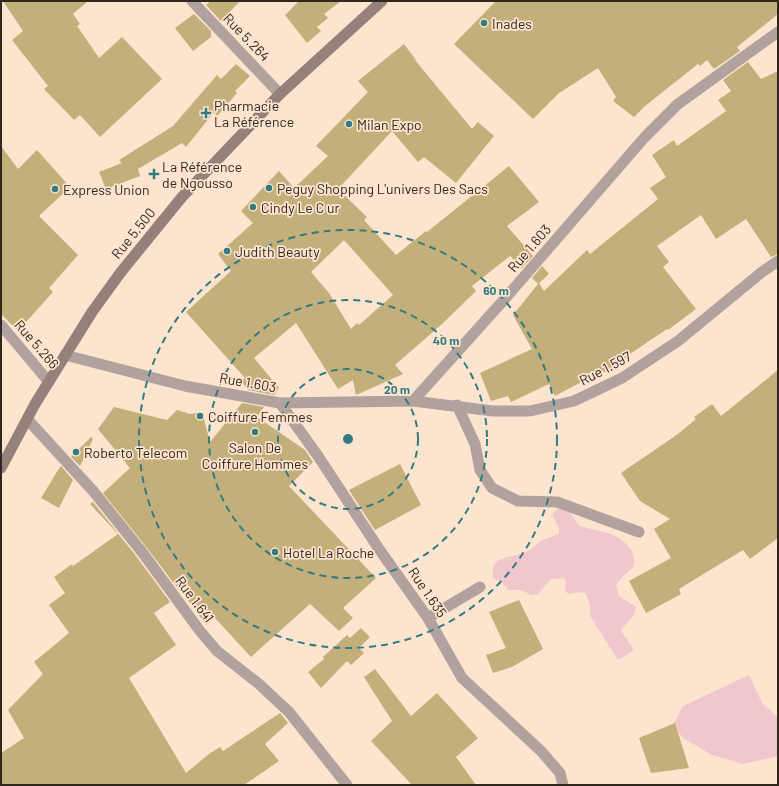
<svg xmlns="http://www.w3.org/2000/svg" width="779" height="786" font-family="Barlow,sans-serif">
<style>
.green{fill:#f0c7cd}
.building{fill:#c2af7a;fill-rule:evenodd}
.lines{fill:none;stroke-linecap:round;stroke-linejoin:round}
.minor{stroke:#b1a29e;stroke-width:11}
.secondary{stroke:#95807b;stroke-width:11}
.ring{fill:none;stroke:#337b81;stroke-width:2;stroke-dasharray:7 5}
.poi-dot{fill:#337b81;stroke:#fde4cf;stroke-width:1.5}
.labels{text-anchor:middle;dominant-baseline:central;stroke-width:3.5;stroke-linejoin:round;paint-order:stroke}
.poi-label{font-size:14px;fill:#30271f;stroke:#fde4cf;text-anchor:start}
.street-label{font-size:14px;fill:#30271f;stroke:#fde4cf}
.centre{fill:#337b81;stroke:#fde4cf;stroke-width:2}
.ring-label{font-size:12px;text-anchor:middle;font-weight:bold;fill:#337b81;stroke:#fde4cf;stroke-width:3.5;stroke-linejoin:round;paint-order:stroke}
</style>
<rect width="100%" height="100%" fill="#fde4cf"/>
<!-- green -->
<path class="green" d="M 558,509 L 569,511 L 579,526 C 590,529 608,532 617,537 C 626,542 637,554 634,564 C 632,571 620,577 616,585 L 619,596 L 636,607 C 633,621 628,619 621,631 L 634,650 L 618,660 L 590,616 L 590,604 L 586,594 L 582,592 L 568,594 L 565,590 L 566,583 L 564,578 L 551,579 L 538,594 L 531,595 L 521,590 L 508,590 L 502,582 L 494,579 C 486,556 511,558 526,552 C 532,550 536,544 541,541 C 546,538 553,536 559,534 L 559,529 L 552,514 Z
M 749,675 L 762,703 L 778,718 L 778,756 L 743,764 L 712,755 L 683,738 L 673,725 L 683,706 Z"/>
<!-- building -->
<path class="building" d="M 3,1 L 88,1 L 73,14 L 80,24 L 77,26 L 99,58 L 122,37 L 162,79 L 100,137 L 80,115 L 74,120 L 44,89 L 48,86 L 12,40 L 23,31 Z
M 211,1 L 240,1 L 221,21 L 206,5 Z
M 299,1 L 341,1 L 324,14 L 328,18 L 317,27 L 321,31 L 307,43 L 285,15 Z
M 496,1 L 778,1 L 778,14 L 737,47 L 740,51 L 714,69 L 707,60 L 700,66 L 698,64 L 645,106 L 634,117 L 613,101 L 616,97 L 598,68 L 559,93 L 533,119 L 454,44 Z
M 194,14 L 211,31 L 211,37 L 193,51 L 175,28 Z
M 404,44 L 416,60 L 415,60 L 472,129 L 478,122 L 494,136 L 456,183 L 424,157 L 418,162 L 392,131 L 338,189 L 367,217 L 364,220 L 396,255 L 426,231 L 427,232 L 509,166 L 539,202 L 507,226 L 533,256 L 522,268 L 510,256 L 472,286 L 476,291 L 442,324 L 395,365 L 403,374 L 356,395 L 353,380 L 338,389 L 296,323 L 254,358 L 279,388 L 274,395 L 248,390 L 241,381 L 245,378 L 186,312 L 231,271 L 218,254 L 253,223 L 241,211 L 279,171 L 294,188 L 328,156 L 316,146 L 368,92 L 358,81 ZM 344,240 L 393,295 L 359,325 L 357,323 L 351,329 L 329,293 L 311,272 Z
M 748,62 L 761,79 L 778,71 L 778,254 L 771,257 L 746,219 L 716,239 L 701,215 L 657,246 L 669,262 L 663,267 L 696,309 L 668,330 L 667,329 L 627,356 L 627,357 L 618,363 L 619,365 L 605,372 L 602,371 L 555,396 L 549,384 L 511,402 L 508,396 L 491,401 L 480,373 L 532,349 L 513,315 L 538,284 L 532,278 L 542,266 L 549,274 L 539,283 L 544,291 L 587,250 L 590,254 L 658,199 L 650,188 L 666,177 L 652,155 L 674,140 L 677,146 L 726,111 L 718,100 L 731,91 L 723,80 Z
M 236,64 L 250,76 L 235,91 L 237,93 L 217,116 L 214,112 L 186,147 L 182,143 L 138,169 L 140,176 L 106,189 L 99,172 L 122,163 L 119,160 L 173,126 L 217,75 L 221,79 Z
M 1,146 L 18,169 L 37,150 L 70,187 L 39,216 L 78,255 L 49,288 L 53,292 L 18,331 L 1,314 Z
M 778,370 L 778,538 L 750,559 L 743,550 L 679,589 L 681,594 L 646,613 L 629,581 L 671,558 L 654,529 L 670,519 L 640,501 L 621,473 L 678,434 L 696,419 L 694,417 L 712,404 L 721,416 Z
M 242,403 L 264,407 L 257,417 L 305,450 L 313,462 L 289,486 L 376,578 L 343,608 L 353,618 L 339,631 L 310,604 L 251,657 L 215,618 L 206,625 L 183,593 L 182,594 L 147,548 L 103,493 L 130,468 L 98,429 L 114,407 L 167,420 L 177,410 L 190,414 L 202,412 L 210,442 Z
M 91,437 L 93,439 L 80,466 L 71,457 Z
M 400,464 L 421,505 L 375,530 L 349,490 Z
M 61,466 L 73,480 L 59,508 L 41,498 L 58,470 Z
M 93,502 L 136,556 L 170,602 L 154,613 L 176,645 L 129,678 L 186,773 L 209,754 L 220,747 L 223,751 L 280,713 L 288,723 L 265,744 L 279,761 L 244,785 L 1,785 L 1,753 L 24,738 L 8,710 L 43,674 L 34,662 L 69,633 L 49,605 L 65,593 L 54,577 L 72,564 L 73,566 L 118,534 L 90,504 Z
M 519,600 L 543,649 L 512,667 L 493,673 L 486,655 L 506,648 L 489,612 Z
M 361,628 L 370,637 L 359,648 L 364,653 L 351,665 L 347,661 L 321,688 L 308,672 L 324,659 L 323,657 L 347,635 L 350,638 Z
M 375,669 L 411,716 L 437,693 L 478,738 L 456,757 L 476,785 L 412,785 L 371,741 L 392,721 L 364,677 Z
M 675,723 L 689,768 L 651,773 L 639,738 Z"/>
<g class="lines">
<!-- minor -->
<path class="minor" d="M 192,1 L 280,94
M 1,325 L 49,382
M 65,355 L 185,386 L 280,403 L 413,401 L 502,302 L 644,138 L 678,104 L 778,32
M 413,401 L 493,411 L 530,411 L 574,401 L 622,378 L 678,341 L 762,272 L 778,261
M 280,403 L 318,456 L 379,549 L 428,618 L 462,678 L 541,751 L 560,773 L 563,785
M 457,405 L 475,444 L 480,470 L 492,488 L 518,501 L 557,502 L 639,532
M 28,420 L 94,492 L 142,552 L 200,631 L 217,651 L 259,684 L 289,712 L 347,785
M 428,618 L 480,587"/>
<!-- secondary -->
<path class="secondary" d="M 1,468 L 35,404 L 92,312 L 121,272 L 182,197 L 280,94 L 382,1"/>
</g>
<!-- distance rings -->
<g class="ring">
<circle cx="348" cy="439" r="70"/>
<circle cx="348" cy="439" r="139"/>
<circle cx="348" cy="439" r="209"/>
</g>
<!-- markers -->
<g class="poi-dot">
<circle cx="484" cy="23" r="4"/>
<path d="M204 107h4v4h4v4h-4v4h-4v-4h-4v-4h4z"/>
<circle cx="349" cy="124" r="4"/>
<path d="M152 168h4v4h4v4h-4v4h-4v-4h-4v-4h4z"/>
<circle cx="269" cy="188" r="4"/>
<circle cx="55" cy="189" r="4"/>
<circle cx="253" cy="207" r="4"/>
<circle cx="227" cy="251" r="4"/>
<circle cx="200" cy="416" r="4"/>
<circle cx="255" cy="432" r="4"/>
<circle cx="76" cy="452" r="4"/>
<circle cx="275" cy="552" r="4"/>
</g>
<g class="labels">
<!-- poi labels -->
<g class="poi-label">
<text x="492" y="23">Inades</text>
<text x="214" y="105">Pharmacie<tspan x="214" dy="16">La Référence</tspan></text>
<text x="357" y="124">Milan Expo</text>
<text x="162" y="166">La Référence<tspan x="162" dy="16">de Ngousso</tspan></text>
<text x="277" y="188">Peguy Shopping L'univers Des Sacs</text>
<text x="63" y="189">Express Union</text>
<text x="261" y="207">Cindy Le C ur</text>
<text x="235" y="251">Judith Beauty</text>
<text x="208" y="416">Coiffure Femmes</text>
<text x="255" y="447" text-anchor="middle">Salon De<tspan x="255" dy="16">Coiffure Hommes</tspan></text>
<text x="84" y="452">Roberto Telecom</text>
<text x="283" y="552">Hotel La Roche</text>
</g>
<!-- street labels -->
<g class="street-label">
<text transform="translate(247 37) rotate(46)">Rue 5.264</text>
<text transform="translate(133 233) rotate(-51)">Rue 5.500</text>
<text transform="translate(529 248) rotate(-49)">Rue 1.603</text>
<text transform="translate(37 344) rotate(49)">Rue 5.266</text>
<text transform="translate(605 368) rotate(-28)">Rue 1.597</text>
<text transform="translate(248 382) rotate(10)">Rue 1.603</text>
<text transform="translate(428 592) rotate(56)">Rue 1.635</text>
<text transform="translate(195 599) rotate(53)">Rue 1.641</text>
</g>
</g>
<circle cx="348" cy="439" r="6" class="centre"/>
<g class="ring-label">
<text x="496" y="295">60 m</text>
<text x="446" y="345">40 m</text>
<text x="397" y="394">20 m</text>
</g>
<!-- border -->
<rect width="779" height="786" fill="none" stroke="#30271f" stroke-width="4"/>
</svg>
